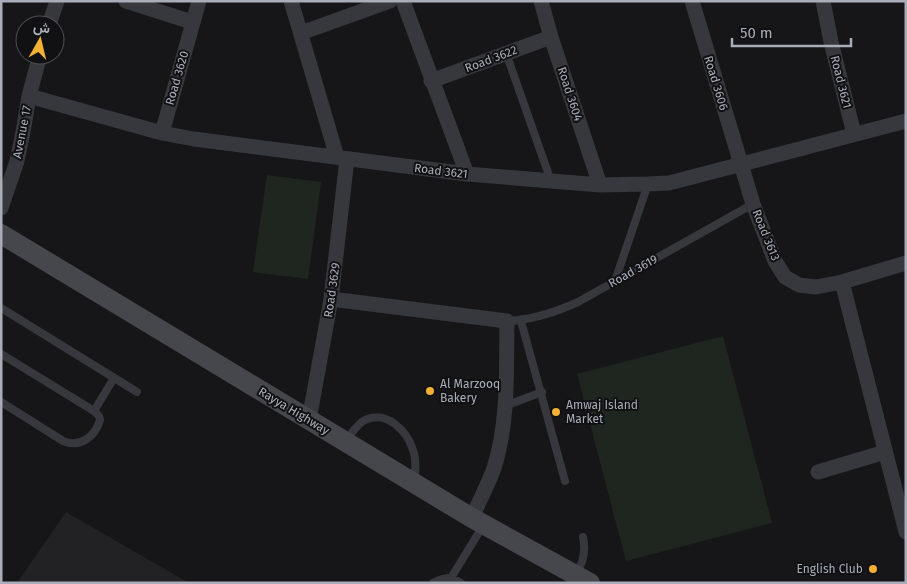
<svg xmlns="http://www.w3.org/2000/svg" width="907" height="584" font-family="'Fira Sans',Vazirmatn,sans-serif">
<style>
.built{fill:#222225}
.green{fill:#1e261f}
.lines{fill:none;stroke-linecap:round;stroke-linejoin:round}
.service{stroke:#37383d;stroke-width:8}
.minor{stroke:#37383d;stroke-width:15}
.secondary{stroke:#45474d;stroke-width:20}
.poi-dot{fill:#f2b134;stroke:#111113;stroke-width:2}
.labels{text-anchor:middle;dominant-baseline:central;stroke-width:4;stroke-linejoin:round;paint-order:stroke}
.street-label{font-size:12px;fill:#a8adb8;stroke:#111113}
.poi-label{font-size:12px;fill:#a8adb8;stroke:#111113;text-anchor:start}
</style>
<rect width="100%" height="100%" fill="#161618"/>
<!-- built -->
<path class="built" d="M 66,512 L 189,583 L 17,583 Z"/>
<!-- green -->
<path class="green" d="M 267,175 L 321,182 L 308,279 L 253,272 Z
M 723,336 L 772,523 L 626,561 L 577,374 Z"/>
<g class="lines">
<!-- service -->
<path class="service" d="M 506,53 L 551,181
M 615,281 L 648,184
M 1,308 L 137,392
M 507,321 C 532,320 556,312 578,302 L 753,204
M 521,321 L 565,481
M 1,354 L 94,411 L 99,416 L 100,420 C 95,437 80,448 63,441 L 1,402
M 505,406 L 542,392
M 94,411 L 114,378
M 346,440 C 352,433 357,424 365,420 C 387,410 407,431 413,450 C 417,460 415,471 415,481
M 576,574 C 584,562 586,551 583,537
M 451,578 L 484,524
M 433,583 C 443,577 451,576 461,583"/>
<!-- minor -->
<path class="minor" d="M 126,1 L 192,22
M 291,1 L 337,157
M 403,1 L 467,174
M 541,1 L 551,37 L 600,185
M 692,1 L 753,204 L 775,261 L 785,277 L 799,285 L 816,287 L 842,282 L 906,263
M 823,1 L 831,42 L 854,134
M 49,25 L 57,1
M 301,33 L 390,1
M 431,81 L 551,37
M 29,96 L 162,133 L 194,139 L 467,174 L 600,185 L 648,184 L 669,183 L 906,121
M 162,133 L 199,1
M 1,208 L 17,161 L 23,132 L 29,96 L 40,55
M 842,282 L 906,532
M 331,299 L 507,321 C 506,370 509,421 494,468 C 488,485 479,501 472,518
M 309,420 L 331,299 L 347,159
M 818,472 L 885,452"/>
<!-- secondary -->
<path class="secondary" d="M 1,234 L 472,518 L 590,583"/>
</g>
<!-- markers -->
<g class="poi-dot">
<circle cx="430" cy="391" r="5"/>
<circle cx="556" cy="412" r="5"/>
<circle cx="873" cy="569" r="5"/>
</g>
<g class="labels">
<!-- street labels -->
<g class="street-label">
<text transform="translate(491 59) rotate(-21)">Road 3622</text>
<text transform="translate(177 78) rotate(-74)">Road 3620</text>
<text transform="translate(841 82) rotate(76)">Road 3621</text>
<text transform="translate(716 83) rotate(73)">Road 3606</text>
<text transform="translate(570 94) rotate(72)">Road 3604</text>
<text transform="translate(22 132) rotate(-79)">Avenue 17</text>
<text transform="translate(441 171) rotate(7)">Road 3621</text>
<text transform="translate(766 235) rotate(68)">Road 3613</text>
<text transform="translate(633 271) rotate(-29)">Road 3619</text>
<text transform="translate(332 290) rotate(-82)">Road 3629</text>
<text transform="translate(294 411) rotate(31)">Rayya Highway</text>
</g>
<!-- poi labels -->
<g class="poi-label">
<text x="440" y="384">Al Marzooq<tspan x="440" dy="14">Bakery</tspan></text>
<text x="566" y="405">Amwaj Island<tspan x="566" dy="14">Market</tspan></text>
<text x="863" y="569" text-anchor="end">English Club</text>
</g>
</g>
<!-- border -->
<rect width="907" height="584" fill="none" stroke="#a8adb8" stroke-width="5"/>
<!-- north arrow -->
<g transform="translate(40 40) rotate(8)"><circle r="24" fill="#111113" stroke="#4d4f55"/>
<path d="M0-4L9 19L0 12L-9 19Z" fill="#f2b134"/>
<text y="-8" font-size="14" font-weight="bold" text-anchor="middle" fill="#a8adb8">ش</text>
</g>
<!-- scale -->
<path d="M732 38v8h119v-8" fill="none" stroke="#a8adb8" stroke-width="2.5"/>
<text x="740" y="38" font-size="15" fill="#a8adb8" stroke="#111113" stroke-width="4" paint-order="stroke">50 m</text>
</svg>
